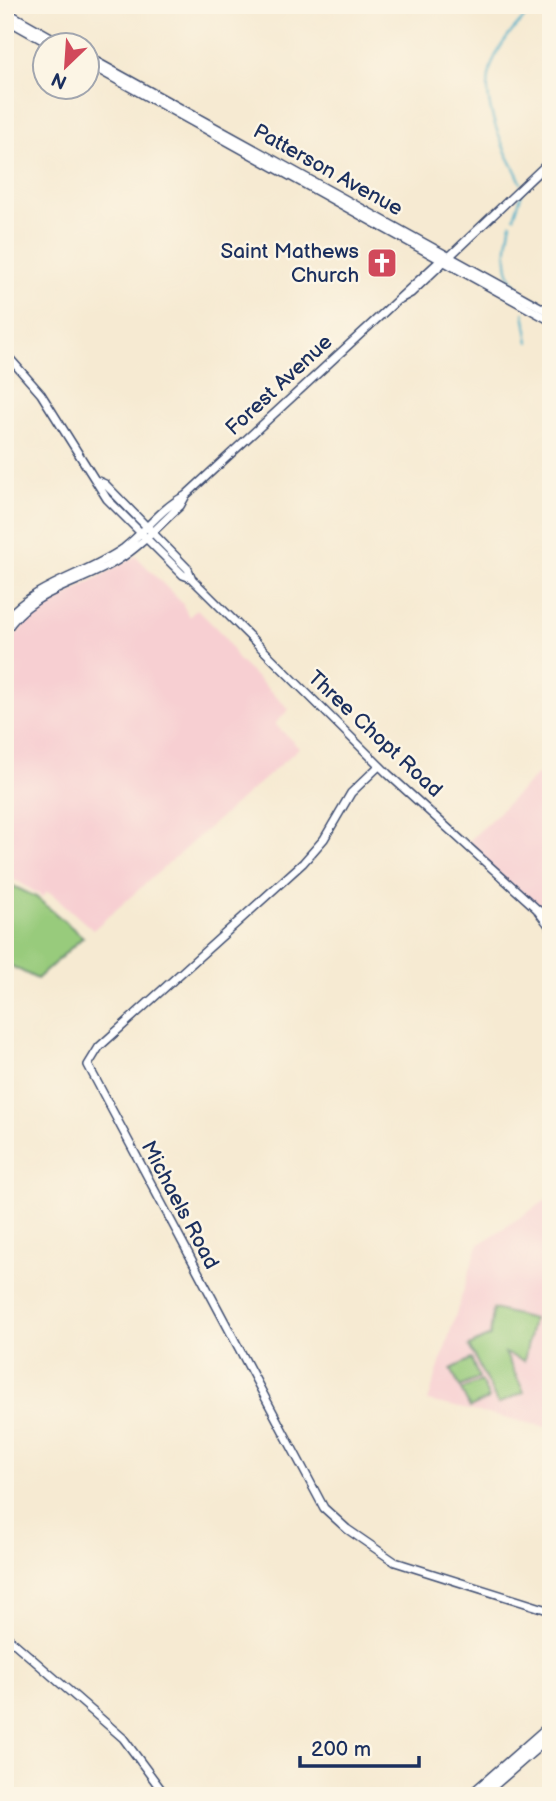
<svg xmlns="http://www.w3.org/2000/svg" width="556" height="1801" font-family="'Balsamiq Sans',sans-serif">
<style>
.built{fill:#f7cfd2}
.green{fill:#98cb7c;stroke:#5a7d6d;stroke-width:2}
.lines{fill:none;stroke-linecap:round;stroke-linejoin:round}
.stream{stroke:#4aaec9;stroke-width:2}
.secondary-casing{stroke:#3c4b6f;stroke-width:10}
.primary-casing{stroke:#3c4b6f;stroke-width:10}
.highway-casing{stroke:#3c4b6f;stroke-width:12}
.secondary{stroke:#fff;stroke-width:7}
.primary{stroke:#fff;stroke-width:7}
.highway{stroke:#fff;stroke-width:9}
.labels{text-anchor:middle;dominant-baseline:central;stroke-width:5;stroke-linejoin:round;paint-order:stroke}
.street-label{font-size:21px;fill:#1b2f5e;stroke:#fcf5e5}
.poi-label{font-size:21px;fill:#1b2f5e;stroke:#fcf5e5;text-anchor:end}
</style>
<rect width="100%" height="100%" fill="#fcf5e5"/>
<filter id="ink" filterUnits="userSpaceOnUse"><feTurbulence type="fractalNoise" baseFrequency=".0143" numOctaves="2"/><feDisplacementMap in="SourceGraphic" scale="14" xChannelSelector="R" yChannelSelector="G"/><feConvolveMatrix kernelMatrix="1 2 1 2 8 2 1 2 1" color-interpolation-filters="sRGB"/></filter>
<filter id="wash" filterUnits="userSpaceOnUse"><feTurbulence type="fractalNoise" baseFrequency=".00686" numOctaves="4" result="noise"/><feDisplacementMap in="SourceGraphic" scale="28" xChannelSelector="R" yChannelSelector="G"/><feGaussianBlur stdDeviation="1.57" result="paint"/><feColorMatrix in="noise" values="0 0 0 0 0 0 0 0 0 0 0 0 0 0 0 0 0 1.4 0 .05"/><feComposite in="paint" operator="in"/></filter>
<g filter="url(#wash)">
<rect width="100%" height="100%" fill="#f6ead2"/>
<!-- built -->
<path class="built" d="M 136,556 L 182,603 L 189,617 L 197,609 L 224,636 L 238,660 L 289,709 L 275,724 L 299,748 L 93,930 L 52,894 L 46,892 L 43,897 L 19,882 L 5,877 L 5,649 L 33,614 Z
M 551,761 L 551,923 L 466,844 Z
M 551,1197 L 551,1428 L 428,1401 L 478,1245 Z"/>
<!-- green -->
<path class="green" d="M 5,882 L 36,897 L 83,937 L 37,979 L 5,963 Z
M 493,1309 L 533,1319 L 524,1361 L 505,1353 L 524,1392 L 498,1404 L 469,1346 L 490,1336 Z
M 471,1359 L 479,1378 L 460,1387 L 451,1369 Z
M 481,1381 L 489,1399 L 470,1408 L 461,1390 Z"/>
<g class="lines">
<!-- stream -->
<path class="stream" d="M 521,183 C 516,169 507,157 502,143 C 474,78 489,52 537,5
M 514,217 L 523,190
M 511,223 C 506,245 502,271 518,289
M 524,313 L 529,342"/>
</g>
</g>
<g filter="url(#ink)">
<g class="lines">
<!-- secondary casing -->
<g class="secondary-casing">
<path id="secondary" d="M 400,299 L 411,293 L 551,160
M 5,353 L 41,394 L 107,499 L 183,575 L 191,578
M 98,481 L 105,484 L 188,569 L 192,579 L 388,774 L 538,910 L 551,918
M 5,620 C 38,582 84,576 124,548 C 145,532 161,508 185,496 L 444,257
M 5,632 C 31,589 79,585 118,560 C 141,546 160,524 180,506 L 185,497
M 379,766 L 351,793 L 324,839 L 303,863 L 99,1047 L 88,1065 L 324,1508 L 347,1529 L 395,1562 L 551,1611
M 538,911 L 551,928
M 5,1635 L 123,1738 L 166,1796"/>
</g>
<!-- primary casing -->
<g class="primary-casing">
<path id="primary" d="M 5,11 L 67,46
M 5,19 L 53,46
M 88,57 L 551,313
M 88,64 L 551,321"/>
</g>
<!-- highway casing -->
<g class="highway-casing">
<path id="highway" d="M 470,1796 L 551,1725
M 481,1796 L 551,1735"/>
</g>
<!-- secondary -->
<use href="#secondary" class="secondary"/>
<!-- primary -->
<use href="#primary" class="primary"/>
<!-- highway -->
<use href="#highway" class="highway"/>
</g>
</g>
<!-- icons -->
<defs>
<g id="church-square" transform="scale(1.575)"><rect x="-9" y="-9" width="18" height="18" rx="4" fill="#d1495b" stroke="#fcf5e5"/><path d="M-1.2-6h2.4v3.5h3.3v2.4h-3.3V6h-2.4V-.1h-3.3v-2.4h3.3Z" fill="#fff"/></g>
</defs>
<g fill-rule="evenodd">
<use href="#church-square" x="382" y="263"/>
</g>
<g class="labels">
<!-- street labels -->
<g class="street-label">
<text transform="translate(328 170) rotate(29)">Patterson Avenue</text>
<text transform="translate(279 385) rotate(-43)">Forest Avenue</text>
<text transform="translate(375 734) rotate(43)">Three Chopt Road</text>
<text transform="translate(180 1205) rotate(62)">Michaels Road</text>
</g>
<!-- poi labels -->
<g class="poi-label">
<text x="359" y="251">Saint Mathews<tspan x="359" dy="24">Church</tspan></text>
</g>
</g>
<!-- margin -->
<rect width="556" height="1801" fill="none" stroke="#fcf5e5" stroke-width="28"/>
<!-- north arrow -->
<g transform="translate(66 66) rotate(205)"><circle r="33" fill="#fcf5e5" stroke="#a2a6af" stroke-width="2"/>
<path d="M0-5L12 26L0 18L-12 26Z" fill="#d1495b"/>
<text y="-10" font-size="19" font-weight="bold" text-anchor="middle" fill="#1b2f5e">N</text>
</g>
<!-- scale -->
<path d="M300 1756v10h119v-10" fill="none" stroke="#1b2f5e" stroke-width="3.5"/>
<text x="311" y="1756" font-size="21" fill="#1b2f5e" stroke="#fcf5e5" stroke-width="5" paint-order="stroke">200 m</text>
</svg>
